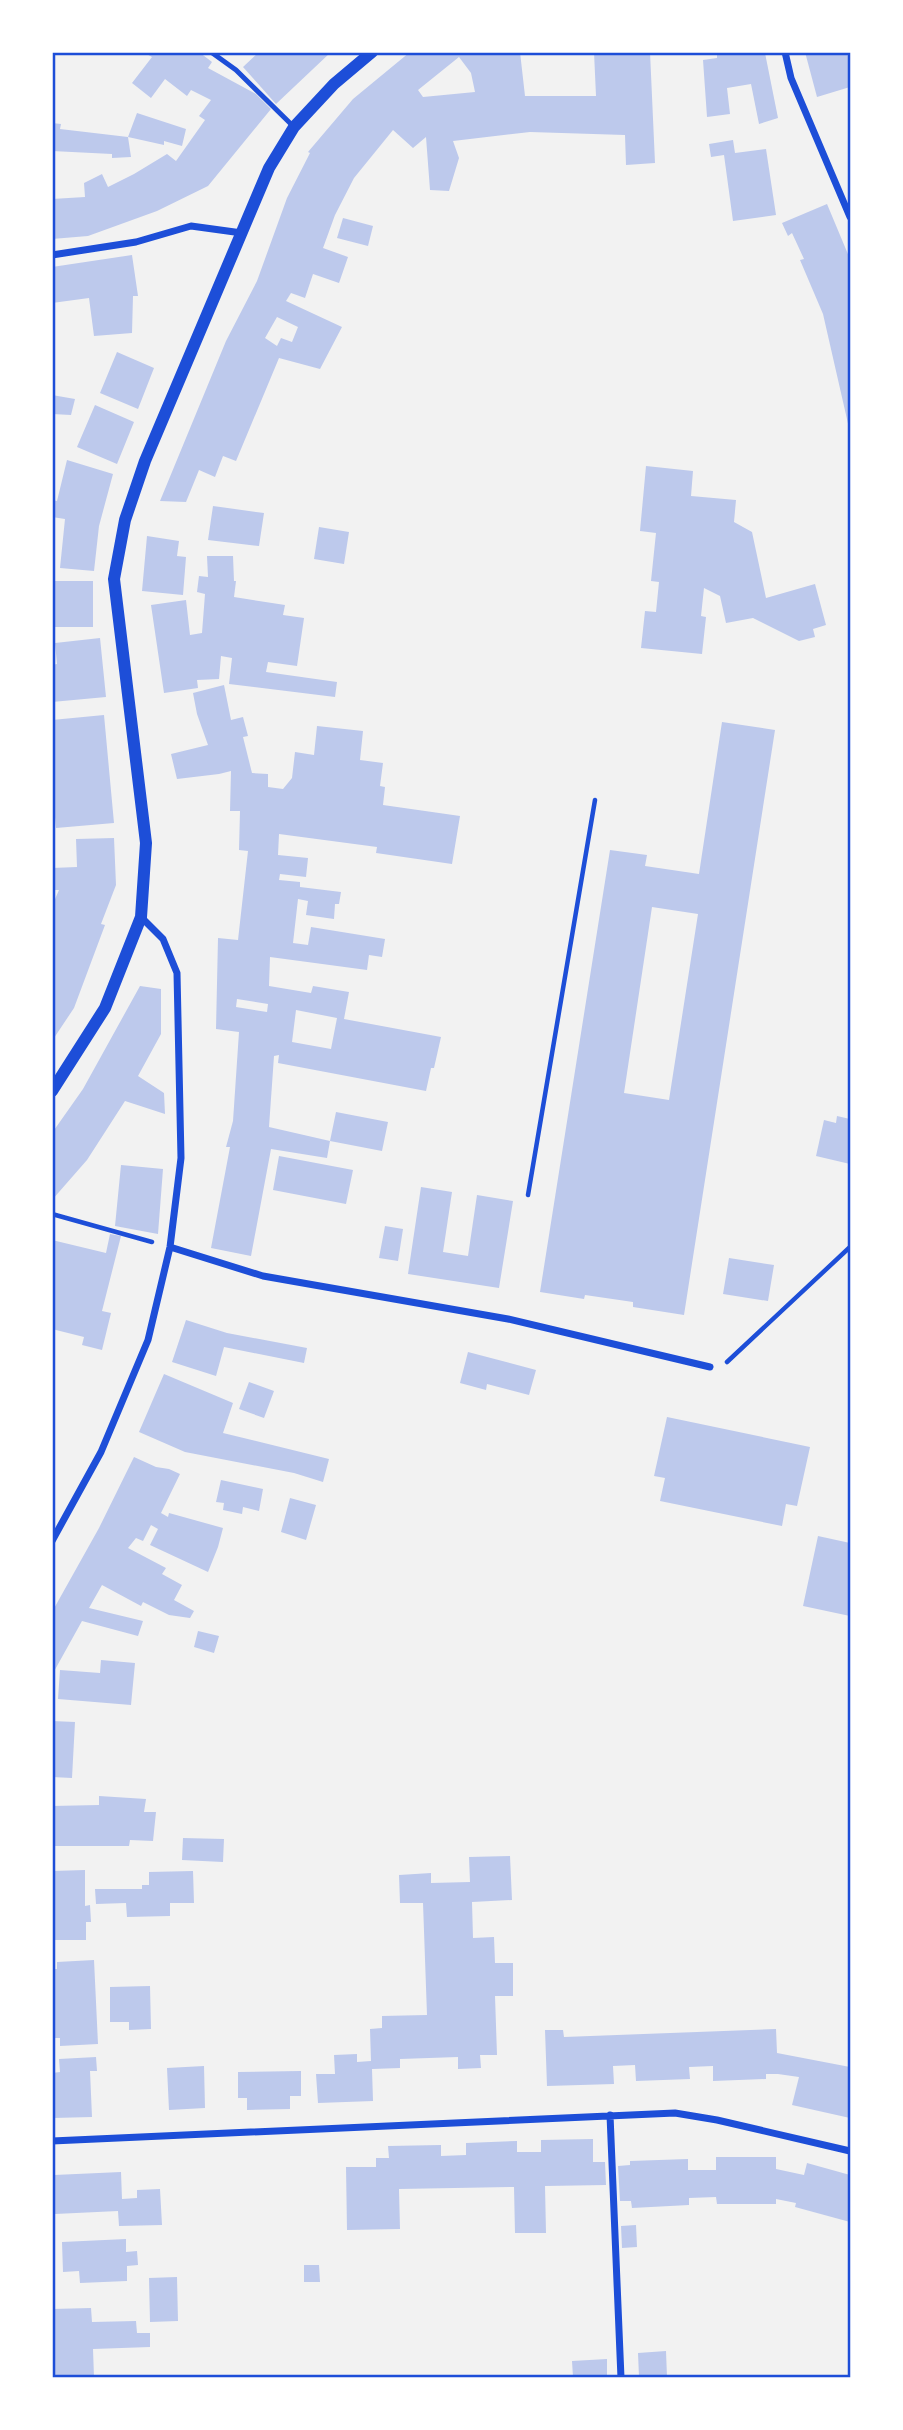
<svg xmlns="http://www.w3.org/2000/svg" width="903" height="2430" font-family="'Zilla Slab',serif">
<style>
.building{fill:#bdc9ec;fill-rule:evenodd}
.lines{fill:none;stroke-linecap:round;stroke-linejoin:round}
.path{stroke:#1d4ed8;stroke-width:4.5}
.service{stroke:#1d4ed8;stroke-width:5}
.minor{stroke:#1d4ed8;stroke-width:7}
.tertiary{stroke:#1d4ed8;stroke-width:12}
.neatline{fill:none;stroke:#1d4ed8;stroke-width:2.5}
</style>
<rect width="100%" height="100%" fill="#f2f2f2"/>
<!-- building -->
<path class="building" d="M 143,52 L 199,52 L 212,62 L 208,68 L 256,94 L 271,109 L 208,186 L 157,211 L 88,236 L 52,239 L 52,199 L 85,197 L 84,183 L 102,174 L 108,187 L 134,174 L 167,154 L 176,161 L 205,120 L 199,116 L 211,100 L 191,90 L 187,96 L 165,79 L 151,98 L 132,83 L 152,57 Z
M 259,52 L 331,52 L 276,104 L 243,67 Z
M 410,52 L 520,52 L 525,96 L 596,96 L 594,52 L 650,52 L 655,163 L 626,165 L 625,135 L 530,132 L 453,141 L 459,158 L 449,191 L 430,190 L 426,137 L 413,148 L 393,130 L 354,178 L 335,215 L 323,248 L 348,257 L 339,283 L 313,274 L 305,298 L 291,293 L 286,301 L 342,327 L 320,369 L 279,358 L 236,461 L 223,456 L 215,477 L 199,470 L 186,502 L 160,501 L 226,341 L 257,281 L 287,198 L 310,153 L 308,152 L 353,99 ZM 459,57 L 471,73 L 475,92 L 423,97 L 418,90 ZM 277,317 L 298,327 L 292,342 L 281,338 L 277,346 L 265,338 Z
M 717,52 L 757,52 L 757,55 L 765,53 L 778,118 L 759,124 L 751,84 L 727,88 L 730,114 L 707,117 L 703,60 L 717,58 Z
M 805,52 L 847,52 L 850,66 L 850,87 L 817,97 Z
M 137,113 L 186,129 L 182,146 L 164,141 L 164,145 L 128,137 Z
M 52,123 L 61,124 L 60,129 L 128,137 L 131,157 L 112,158 L 112,154 L 52,151 Z
M 733,140 L 735,153 L 766,149 L 776,215 L 733,221 L 724,155 L 711,157 L 709,144 Z
M 827,204 L 850,259 L 849,428 L 823,314 L 800,260 L 804,259 L 792,233 L 788,236 L 782,223 Z
M 343,218 L 373,226 L 368,246 L 337,238 Z
M 132,255 L 138,296 L 133,296 L 132,333 L 94,336 L 89,298 L 52,303 L 52,267 Z
M 117,352 L 154,368 L 138,409 L 100,393 Z
M 52,395 L 75,399 L 71,415 L 52,414 Z
M 95,405 L 134,422 L 117,464 L 77,447 Z
M 67,460 L 113,474 L 99,526 L 94,571 L 60,568 L 65,519 L 52,517 L 52,500 L 57,501 Z
M 646,466 L 693,471 L 691,496 L 736,500 L 734,522 L 752,532 L 766,598 L 815,584 L 826,625 L 813,629 L 815,637 L 799,641 L 753,618 L 726,623 L 720,596 L 704,588 L 701,616 L 706,617 L 702,654 L 641,648 L 645,611 L 656,612 L 659,582 L 651,581 L 656,533 L 640,531 Z
M 213,506 L 264,513 L 259,546 L 208,540 Z
M 319,527 L 349,532 L 344,564 L 314,559 Z
M 147,536 L 179,541 L 177,556 L 186,557 L 183,595 L 142,591 Z
M 207,556 L 233,556 L 234,581 L 236,581 L 234,597 L 285,605 L 283,615 L 304,618 L 297,666 L 268,662 L 266,672 L 337,682 L 335,697 L 229,684 L 232,658 L 221,656 L 219,679 L 197,680 L 198,688 L 164,693 L 151,605 L 186,600 L 190,635 L 202,633 L 205,594 L 197,592 L 199,576 L 208,577 Z
M 53,581 L 93,581 L 93,627 L 52,627 Z
M 100,638 L 106,697 L 52,702 L 52,665 L 57,664 L 55,643 Z
M 224,685 L 231,720 L 243,717 L 248,736 L 243,737 L 252,773 L 268,774 L 268,787 L 283,789 L 292,778 L 295,752 L 314,755 L 317,726 L 363,731 L 360,760 L 383,763 L 380,786 L 385,787 L 383,805 L 460,816 L 452,864 L 376,853 L 377,847 L 279,834 L 278,855 L 308,858 L 306,877 L 280,874 L 279,880 L 300,882 L 300,887 L 341,892 L 339,904 L 335,904 L 334,919 L 306,915 L 308,901 L 298,899 L 293,943 L 308,945 L 311,927 L 385,939 L 382,957 L 369,955 L 367,970 L 270,957 L 269,986 L 311,993 L 313,986 L 349,992 L 344,1019 L 441,1037 L 434,1068 L 431,1068 L 426,1091 L 278,1063 L 279,1055 L 274,1056 L 269,1127 L 330,1141 L 336,1112 L 388,1122 L 382,1151 L 330,1141 L 327,1158 L 271,1149 L 251,1256 L 211,1248 L 230,1147 L 226,1147 L 233,1121 L 239,1032 L 216,1029 L 218,938 L 238,940 L 248,851 L 239,850 L 240,811 L 230,811 L 231,771 L 219,774 L 177,779 L 171,754 L 208,745 L 197,714 L 193,693 ZM 237,999 L 268,1004 L 267,1012 L 236,1007 ZM 296,1010 L 337,1018 L 331,1049 L 292,1042 Z
M 104,715 L 114,823 L 56,828 L 52,785 L 52,720 Z
M 722,722 L 775,730 L 684,1315 L 633,1307 L 633,1302 L 585,1295 L 584,1299 L 540,1292 L 610,850 L 647,855 L 645,866 L 699,874 ZM 652,907 L 698,914 L 669,1100 L 624,1093 Z
M 114,838 L 116,885 L 101,924 L 105,925 L 74,1008 L 52,1041 L 52,906 L 59,890 L 53,890 L 52,868 L 77,867 L 76,839 Z
M 140,986 L 161,989 L 161,1034 L 138,1076 L 164,1093 L 165,1114 L 125,1101 L 87,1160 L 52,1200 L 52,1133 L 83,1089 Z
M 837,1116 L 850,1119 L 850,1164 L 816,1156 L 824,1120 L 836,1123 Z
M 279,1156 L 353,1170 L 346,1204 L 273,1190 Z
M 121,1165 L 163,1169 L 158,1234 L 115,1226 Z
M 421,1187 L 452,1192 L 443,1252 L 468,1256 L 477,1195 L 513,1201 L 499,1288 L 408,1274 Z
M 385,1226 L 403,1229 L 398,1261 L 379,1258 Z
M 110,1234 L 121,1236 L 102,1311 L 111,1313 L 102,1350 L 82,1345 L 84,1337 L 52,1329 L 52,1240 L 106,1253 Z
M 729,1258 L 774,1265 L 768,1301 L 723,1294 Z
M 186,1320 L 227,1333 L 307,1348 L 304,1363 L 224,1347 L 216,1376 L 172,1362 Z
M 468,1352 L 536,1370 L 529,1395 L 487,1384 L 486,1390 L 460,1383 Z
M 164,1374 L 233,1403 L 223,1433 L 329,1459 L 323,1482 L 294,1473 L 185,1452 L 139,1432 Z
M 249,1382 L 274,1391 L 264,1418 L 239,1409 Z
M 667,1417 L 810,1447 L 797,1506 L 786,1504 L 782,1526 L 660,1501 L 665,1478 L 654,1476 Z
M 134,1457 L 156,1467 L 169,1469 L 180,1474 L 161,1513 L 168,1517 L 169,1513 L 223,1528 L 218,1547 L 208,1572 L 150,1545 L 158,1529 L 151,1525 L 143,1541 L 136,1538 L 128,1548 L 166,1568 L 162,1574 L 182,1585 L 174,1600 L 194,1611 L 190,1618 L 169,1615 L 143,1602 L 141,1606 L 102,1585 L 89,1608 L 143,1621 L 138,1636 L 82,1621 L 52,1675 L 52,1612 L 99,1528 Z
M 221,1480 L 263,1489 L 259,1511 L 243,1507 L 242,1514 L 223,1510 L 224,1503 L 216,1502 Z
M 290,1498 L 316,1505 L 306,1540 L 281,1532 Z
M 818,1536 L 850,1543 L 850,1616 L 803,1606 Z
M 198,1631 L 219,1636 L 214,1653 L 194,1647 Z
M 101,1660 L 135,1663 L 131,1705 L 58,1699 L 60,1670 L 100,1673 Z
M 52,1721 L 75,1722 L 72,1778 L 52,1777 Z
M 99,1796 L 146,1799 L 144,1812 L 156,1812 L 153,1841 L 130,1840 L 129,1846 L 52,1846 L 52,1806 L 99,1805 Z
M 183,1838 L 224,1839 L 223,1862 L 182,1860 Z
M 510,1856 L 512,1900 L 472,1902 L 473,1938 L 494,1937 L 495,1963 L 513,1963 L 513,1996 L 495,1996 L 497,2055 L 480,2055 L 481,2068 L 458,2069 L 458,2057 L 400,2059 L 400,2068 L 372,2069 L 373,2101 L 318,2103 L 316,2074 L 335,2074 L 334,2055 L 357,2054 L 357,2062 L 371,2061 L 370,2029 L 382,2028 L 382,2016 L 427,2015 L 423,1903 L 400,1903 L 399,1875 L 431,1873 L 431,1883 L 470,1882 L 469,1857 Z
M 85,1870 L 85,1906 L 90,1905 L 91,1922 L 86,1922 L 86,1940 L 52,1940 L 52,1871 Z
M 193,1871 L 194,1903 L 170,1903 L 170,1916 L 127,1917 L 126,1903 L 96,1904 L 95,1889 L 142,1889 L 142,1885 L 149,1885 L 149,1872 Z
M 94,1960 L 98,2044 L 60,2046 L 60,2038 L 52,2038 L 52,1969 L 57,1969 L 57,1962 Z
M 150,1986 L 151,2029 L 129,2030 L 129,2022 L 110,2022 L 110,1987 Z
M 776,2029 L 777,2053 L 850,2067 L 850,2118 L 792,2105 L 799,2077 L 778,2074 L 766,2074 L 766,2079 L 713,2081 L 713,2066 L 689,2067 L 690,2079 L 636,2081 L 635,2065 L 613,2066 L 614,2084 L 547,2086 L 545,2030 L 563,2030 L 564,2037 Z
M 96,2057 L 97,2071 L 90,2071 L 92,2117 L 53,2118 L 52,2073 L 60,2072 L 59,2059 Z
M 204,2066 L 205,2108 L 169,2110 L 167,2068 Z
M 301,2071 L 301,2096 L 290,2096 L 290,2109 L 247,2110 L 247,2098 L 238,2098 L 238,2072 Z
M 593,2139 L 593,2162 L 605,2162 L 606,2185 L 545,2186 L 546,2233 L 515,2233 L 514,2187 L 399,2189 L 400,2229 L 347,2230 L 346,2167 L 376,2167 L 376,2158 L 389,2158 L 388,2146 L 441,2145 L 441,2156 L 466,2155 L 466,2143 L 517,2141 L 517,2152 L 541,2152 L 541,2140 Z
M 716,2157 L 776,2157 L 776,2169 L 804,2175 L 807,2163 L 850,2175 L 850,2222 L 795,2207 L 796,2203 L 776,2199 L 776,2204 L 717,2204 L 716,2197 L 689,2198 L 689,2205 L 632,2208 L 631,2201 L 620,2201 L 618,2166 L 630,2165 L 630,2161 L 688,2159 L 688,2170 L 716,2170 Z
M 121,2172 L 122,2199 L 137,2198 L 137,2190 L 160,2189 L 162,2225 L 119,2226 L 118,2211 L 55,2214 L 54,2175 Z
M 636,2225 L 637,2247 L 622,2248 L 621,2226 Z
M 126,2239 L 126,2252 L 137,2251 L 138,2265 L 127,2266 L 127,2281 L 80,2283 L 79,2271 L 63,2272 L 62,2242 Z
M 304,2265 L 319,2265 L 320,2282 L 304,2282 Z
M 177,2277 L 178,2321 L 150,2322 L 149,2278 Z
M 91,2308 L 92,2322 L 136,2321 L 137,2333 L 150,2333 L 150,2347 L 93,2349 L 94,2377 L 52,2377 L 52,2309 Z
M 666,2351 L 667,2377 L 639,2377 L 638,2353 Z
M 607,2359 L 607,2377 L 573,2377 L 572,2361 Z"/>
<g class="lines">
<!-- path -->
<path class="path" d="M 528,1195 L 595,800
M 52,1214 L 152,1242
M 727,1362 L 850,1247"/>
<!-- service -->
<path class="service" d="M 211,52 L 236,70 L 294,127"/>
<!-- minor -->
<path class="minor" d="M 785,52 L 791,78 L 850,217
M 52,255 L 136,242 L 191,226 L 242,233
M 170,1247 L 263,1276 L 508,1319 L 710,1367
M 52,1541 L 101,1452 L 148,1340 L 170,1247 L 181,1158 L 177,973 L 163,939 L 141,917
M 610,2115 L 621,2378
M 52,2141 L 675,2113 L 717,2120 L 850,2151"/>
<!-- tertiary -->
<path class="tertiary" d="M 52,1091 L 105,1008 L 141,917 L 146,843 L 114,579 L 125,520 L 145,461 L 269,168 L 294,127 L 334,84 L 372,52"/>
</g>
<!-- border -->
<rect width="903" height="2430" fill="none" stroke="#ffffff" stroke-width="108"/>
<rect x="54" y="54" width="795" height="2322" class="neatline"/>
</svg>
